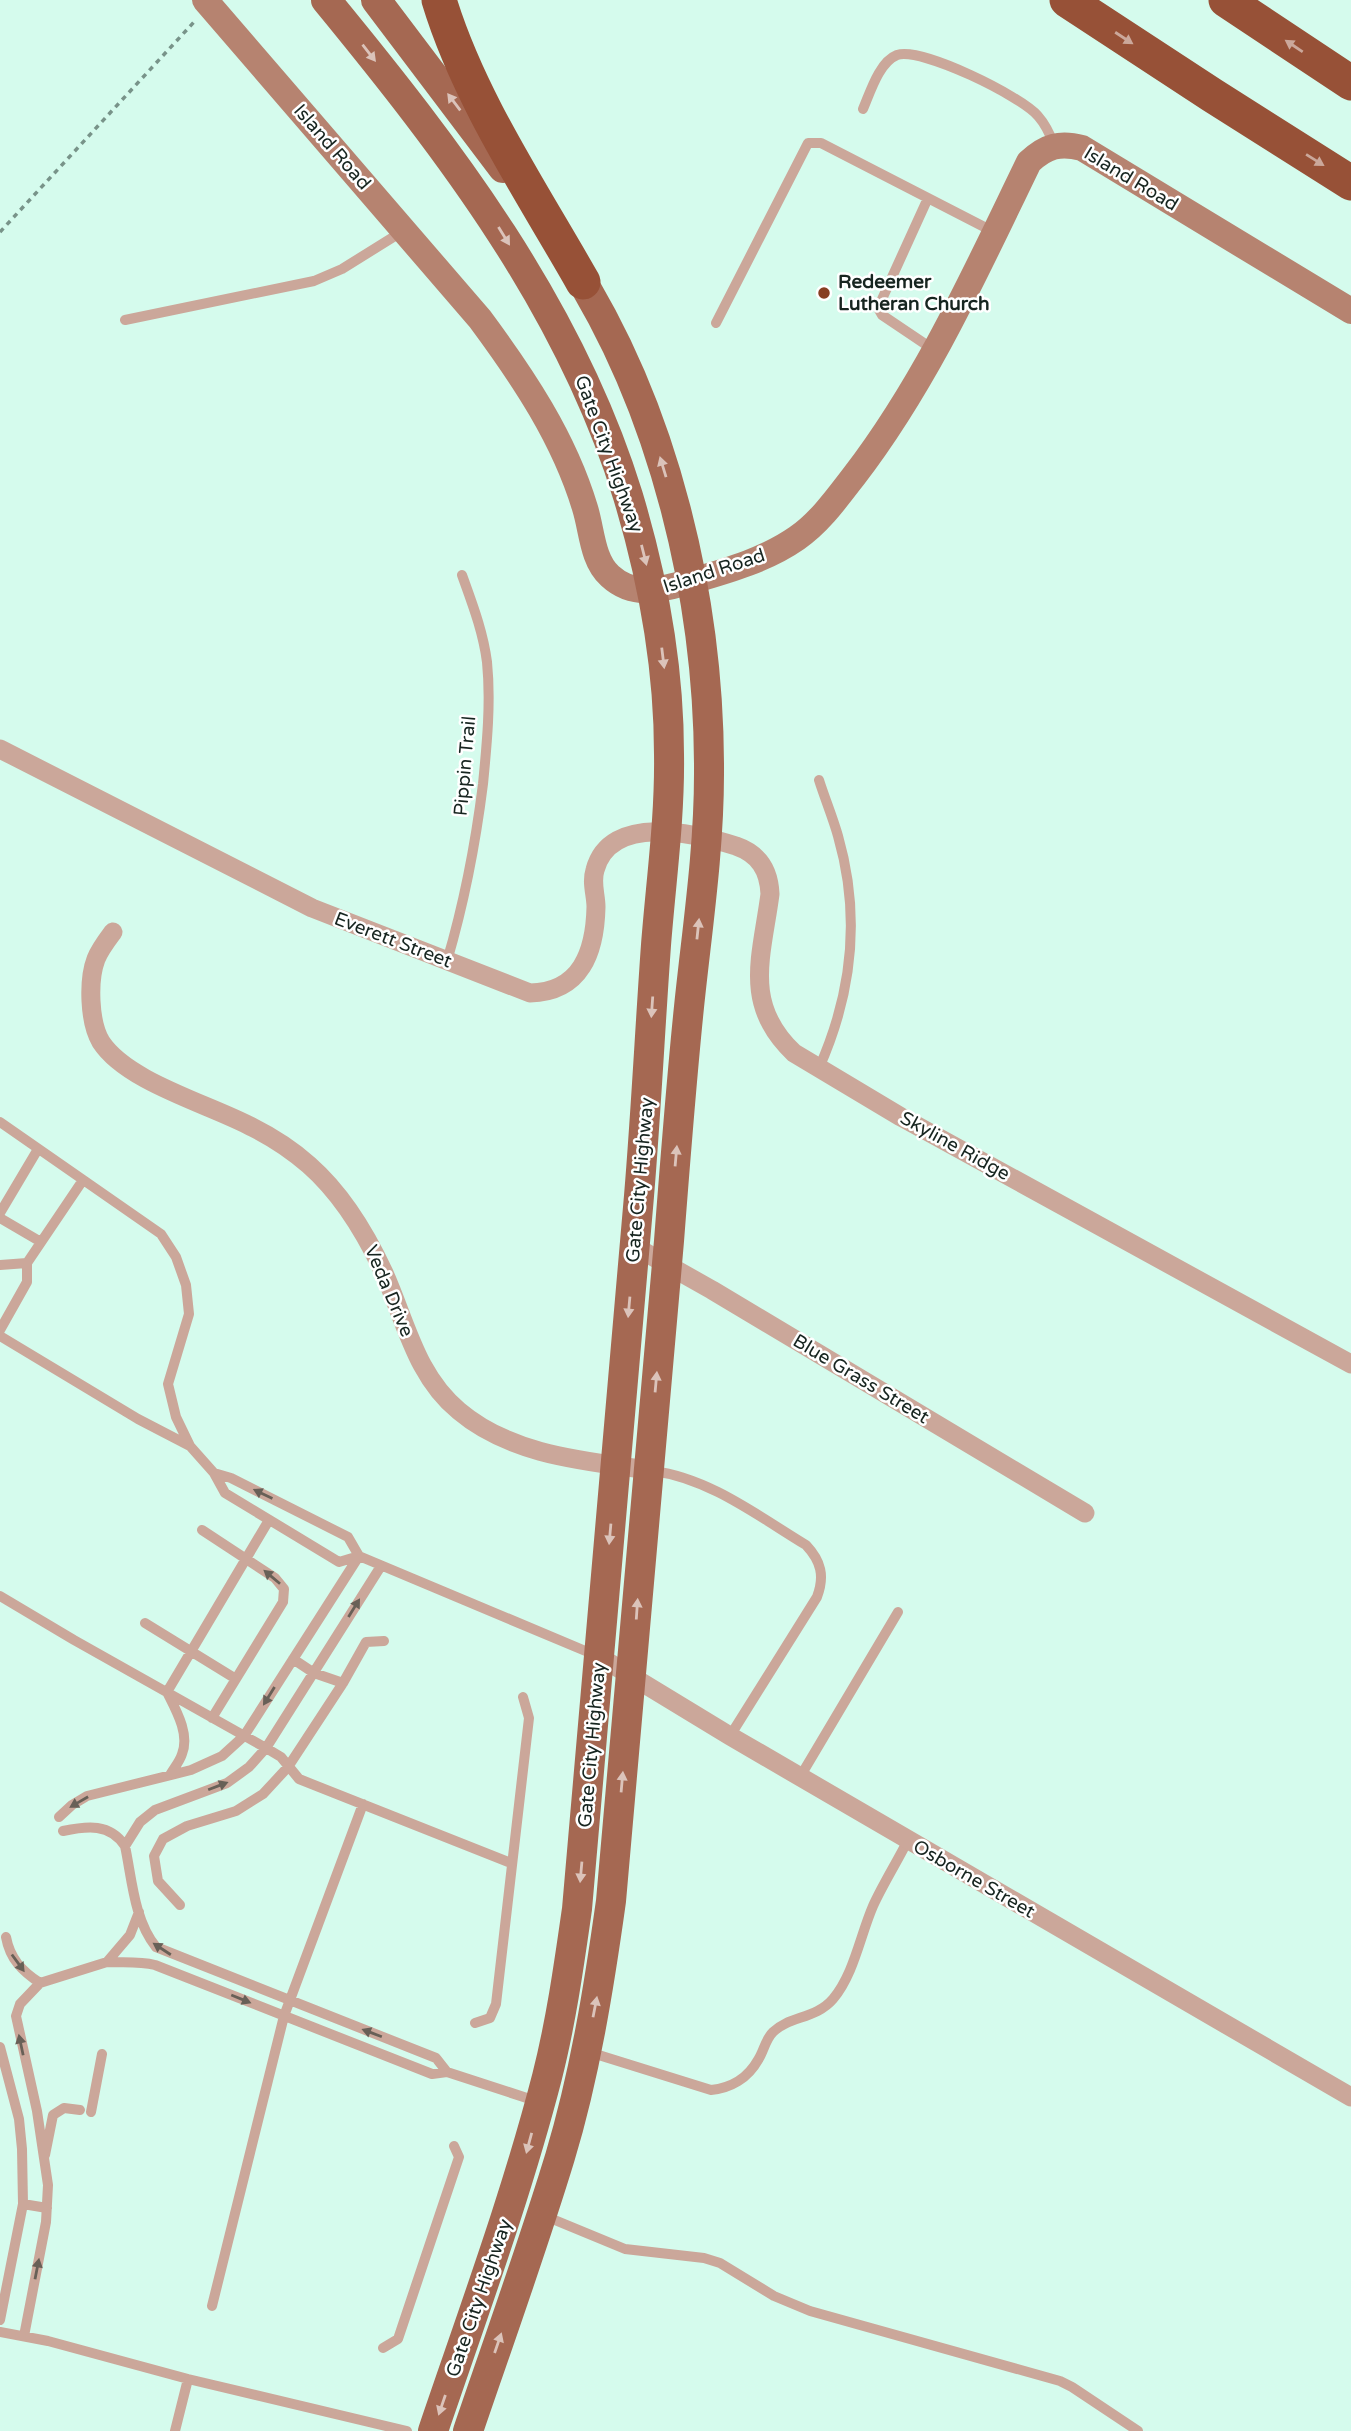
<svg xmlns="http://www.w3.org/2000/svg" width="1351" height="2431" font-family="'Varela Round',sans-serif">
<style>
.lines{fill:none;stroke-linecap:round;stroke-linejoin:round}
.path{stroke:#789389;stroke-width:3.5;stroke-dasharray:5 5;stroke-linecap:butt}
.lane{stroke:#cba79a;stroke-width:10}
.street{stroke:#cba79a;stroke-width:19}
.secondary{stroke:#b68370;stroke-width:26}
.primary{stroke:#a56852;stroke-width:30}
.highway{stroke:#975137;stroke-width:35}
.oneway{fill:#cba89b}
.oneway2{fill:#dbc3ba}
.oneway3{fill:#686057}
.poi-dot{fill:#873e22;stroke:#fff;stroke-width:2.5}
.labels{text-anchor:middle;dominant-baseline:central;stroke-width:5;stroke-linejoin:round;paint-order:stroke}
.street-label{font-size:19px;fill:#172520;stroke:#fff}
.poi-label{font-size:19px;font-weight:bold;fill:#172520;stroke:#fff;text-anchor:start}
</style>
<rect width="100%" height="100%" fill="#d5fbed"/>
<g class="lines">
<!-- path -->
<path class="path" d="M 0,232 L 194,22"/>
<!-- lane -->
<path class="lane" d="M 863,109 C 870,93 879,62 897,55 C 922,47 1021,96 1038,116 C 1046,125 1050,134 1054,145
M 928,198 L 878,308 L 882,315 L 934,350
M 125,320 L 314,281 L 342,269 L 403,231
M 716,323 L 808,143 L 821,143 L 994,232
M 447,961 C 465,900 475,848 483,784 C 487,743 491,702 487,662 C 483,631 472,603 462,575
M 819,1068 C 852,994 861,916 838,836 C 833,818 825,799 819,780
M 0,1122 L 161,1234 L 176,1257 L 186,1285 L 189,1314 L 168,1384 L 176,1417 L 190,1446 L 214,1473 L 225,1493 L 339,1562 L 359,1556
M 0,1213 L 38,1149
M 0,1218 L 41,1242
M 0,1265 L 27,1263
M 0,1330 L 27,1282 L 27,1263 L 83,1180
M 0,1336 L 138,1419 L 190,1446
M 653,1471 C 709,1478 758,1516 806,1545 C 821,1561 825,1576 817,1597 L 730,1736
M 214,1473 L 231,1478 L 348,1537 L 359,1556 L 595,1655
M 202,1530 L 275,1578 L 284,1589 L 283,1602 L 212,1718
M 381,1566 L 266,1748 L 249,1767 L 227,1783 L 155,1810 L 140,1822 L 125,1846 C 132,1879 134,1920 156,1947 L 436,2058 L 447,2072
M 0,1596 L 74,1640 L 266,1748 L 281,1757 L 299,1779 L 511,1863
M 145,1623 L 236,1679
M 293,1659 L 314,1673 L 343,1683
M 170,1775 C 174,1768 180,1761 182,1754 C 190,1734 176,1710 167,1692 L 269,1520
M 800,1777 L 898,1612
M 59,1817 L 72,1805 L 87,1796 L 191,1770 L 222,1756 L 244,1736 L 359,1556
M 63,1831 C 87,1826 110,1823 125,1846
M 180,1905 L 158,1881 L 154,1856 L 163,1839 L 187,1826 L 236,1811 L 263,1794 L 288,1767 L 343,1683 L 366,1642 L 384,1641
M 6,1937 C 10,1959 22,1971 40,1983
M 107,1962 C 123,1963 139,1961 155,1965 L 432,2074 L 447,2072 L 536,2101
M 475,2023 L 490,2018 L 496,2004 L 529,1718 L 523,1697
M 0,2047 L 19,2119 L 22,2149 L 23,2204 L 0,2320
M 589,2052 L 711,2090 C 731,2088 748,2078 758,2060 C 764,2051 765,2040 773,2032 C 789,2016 816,2019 833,1999 C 854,1974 860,1936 873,1906 C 883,1884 897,1862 908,1840
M 91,2112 L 102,2054
M 45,2155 L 53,2115 L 64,2108 L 80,2110
M 23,2204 L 47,2208
M 545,2216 L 625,2249 L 704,2258 L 720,2263 L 774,2296 L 810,2311 L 1060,2381 L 1072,2387 L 1138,2431
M 212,2306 L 284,2016 L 363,1804
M 0,2332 L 48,2341 L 188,2379 L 407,2431
M 24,2336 L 46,2222 L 48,2185 L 37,2111 L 16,2016 L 20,2004 L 40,1983 L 107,1962 L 130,1935 L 139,1912
M 383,2348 L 398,2339 L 459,2157 L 454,2146
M 175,2431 L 188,2379"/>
<!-- street -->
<path class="street" d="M 0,749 L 312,908 L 530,993 C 581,992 595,952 596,907 C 596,895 591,883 595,870 C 610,813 695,833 736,846 C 759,854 769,870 770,894 C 762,956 742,1004 794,1053 L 901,1117 L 1351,1364
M 113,932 C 107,940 100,949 96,959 C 88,980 89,1022 101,1042 C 127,1082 209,1104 252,1127 C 272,1137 292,1150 309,1165 C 342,1194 366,1234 384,1273 C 406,1322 416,1376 459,1411 C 511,1455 584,1461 649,1470
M 634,1246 L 712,1290 L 1085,1513
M 600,1657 L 730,1736 L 1351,2097"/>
<!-- secondary -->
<path class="secondary" d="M 205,0 L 480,319 C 523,377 564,438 585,508 C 592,530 592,560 610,576 C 636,600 665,588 695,580 C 730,570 767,559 797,538 C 820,522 837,498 854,476 C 927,381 977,269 1029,162 C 1046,146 1060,142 1082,148 L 1351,311"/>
<!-- primary -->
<path class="primary" d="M 326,0 C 450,151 570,307 628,496 C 653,579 669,666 669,754 C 670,818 661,881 656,945 C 650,1029 646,1112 639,1196 C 618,1434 598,1672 577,1909 C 569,1965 561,2022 547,2077 C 516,2197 473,2313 433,2431
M 376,0 L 503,168
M 468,2431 C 499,2340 532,2249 560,2157 C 585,2074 599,1987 611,1901 C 631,1681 649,1461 669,1241 C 675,1163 681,1085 689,1007 C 697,930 709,852 709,774 C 710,601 665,409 570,262"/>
<!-- highway -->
<path class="highway" d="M 439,0 C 469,99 532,192 583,282
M 1067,0 L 1212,95 L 1351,183
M 1226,0 L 1351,83"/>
</g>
<!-- one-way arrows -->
<defs><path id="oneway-solid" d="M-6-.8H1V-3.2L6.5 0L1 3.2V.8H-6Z" transform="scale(1.75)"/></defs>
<g class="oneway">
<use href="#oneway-solid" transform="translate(1124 38) rotate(33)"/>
<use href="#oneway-solid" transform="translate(1294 46) rotate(-146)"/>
<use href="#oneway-solid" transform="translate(1315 160) rotate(32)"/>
</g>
<g class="oneway2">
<use href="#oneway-solid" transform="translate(369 53) rotate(52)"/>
<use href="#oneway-solid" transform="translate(454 102) rotate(-127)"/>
<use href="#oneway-solid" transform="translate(504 236) rotate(58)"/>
<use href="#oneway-solid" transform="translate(663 467) rotate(-107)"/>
<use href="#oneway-solid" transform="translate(644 555) rotate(76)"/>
<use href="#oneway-solid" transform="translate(663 658) rotate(83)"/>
<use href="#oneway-solid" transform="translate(698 929) rotate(-84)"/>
<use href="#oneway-solid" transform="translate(652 1007) rotate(94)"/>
<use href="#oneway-solid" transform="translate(676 1156) rotate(-85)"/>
<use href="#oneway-solid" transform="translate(629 1307) rotate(95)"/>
<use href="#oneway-solid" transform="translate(656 1382) rotate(-85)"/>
<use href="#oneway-solid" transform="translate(610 1534) rotate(95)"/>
<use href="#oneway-solid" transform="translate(637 1609) rotate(-86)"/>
<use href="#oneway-solid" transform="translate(622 1782) rotate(-85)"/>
<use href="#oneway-solid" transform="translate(581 1872) rotate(95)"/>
<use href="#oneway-solid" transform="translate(595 2007) rotate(-79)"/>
<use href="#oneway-solid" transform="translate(529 2143) rotate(105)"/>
<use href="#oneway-solid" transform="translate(498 2343) rotate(-71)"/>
<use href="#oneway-solid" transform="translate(442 2405) rotate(109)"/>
</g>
<g class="oneway3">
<use href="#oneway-solid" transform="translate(263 1494) rotate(-154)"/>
<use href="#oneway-solid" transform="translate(272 1577) rotate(-140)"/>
<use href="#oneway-solid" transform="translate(354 1608) rotate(-58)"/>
<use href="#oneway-solid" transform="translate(269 1696) rotate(122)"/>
<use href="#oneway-solid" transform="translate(218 1786) rotate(-21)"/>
<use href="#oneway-solid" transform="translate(79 1802) rotate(150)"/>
<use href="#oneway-solid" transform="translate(162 1949) rotate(-147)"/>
<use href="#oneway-solid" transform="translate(18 1963) rotate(54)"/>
<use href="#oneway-solid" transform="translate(241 1999) rotate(22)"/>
<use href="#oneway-solid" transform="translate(372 2033) rotate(-159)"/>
<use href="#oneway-solid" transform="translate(21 2045) rotate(-102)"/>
<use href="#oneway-solid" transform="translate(37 2269) rotate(-79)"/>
</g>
<!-- markers -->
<circle class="poi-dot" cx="824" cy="293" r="7"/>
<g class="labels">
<!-- street labels -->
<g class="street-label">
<text transform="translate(332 147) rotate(49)">Island Road</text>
<text transform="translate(1131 179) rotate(31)">Island Road</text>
<text transform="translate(609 454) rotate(70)">Gate City Highway</text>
<text transform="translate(714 571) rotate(-18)">Island Road</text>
<text transform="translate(465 766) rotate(-85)">Pippin Trail</text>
<text transform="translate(393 940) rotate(21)">Everett Street</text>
<text transform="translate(955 1146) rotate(29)">Skyline Ridge</text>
<text transform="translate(640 1180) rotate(-85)">Gate City Highway</text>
<text transform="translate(389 1291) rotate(67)">Veda Drive</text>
<text transform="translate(861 1379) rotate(31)">Blue Grass Street</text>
<text transform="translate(592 1745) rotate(-85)">Gate City Highway</text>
<text transform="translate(974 1879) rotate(30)">Osborne Street</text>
<text transform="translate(479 2298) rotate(-71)">Gate City Highway</text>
</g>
<!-- poi labels -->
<g class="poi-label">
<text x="838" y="282">Redeemer<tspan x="838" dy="22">Lutheran Church</tspan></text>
</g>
</g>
</svg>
